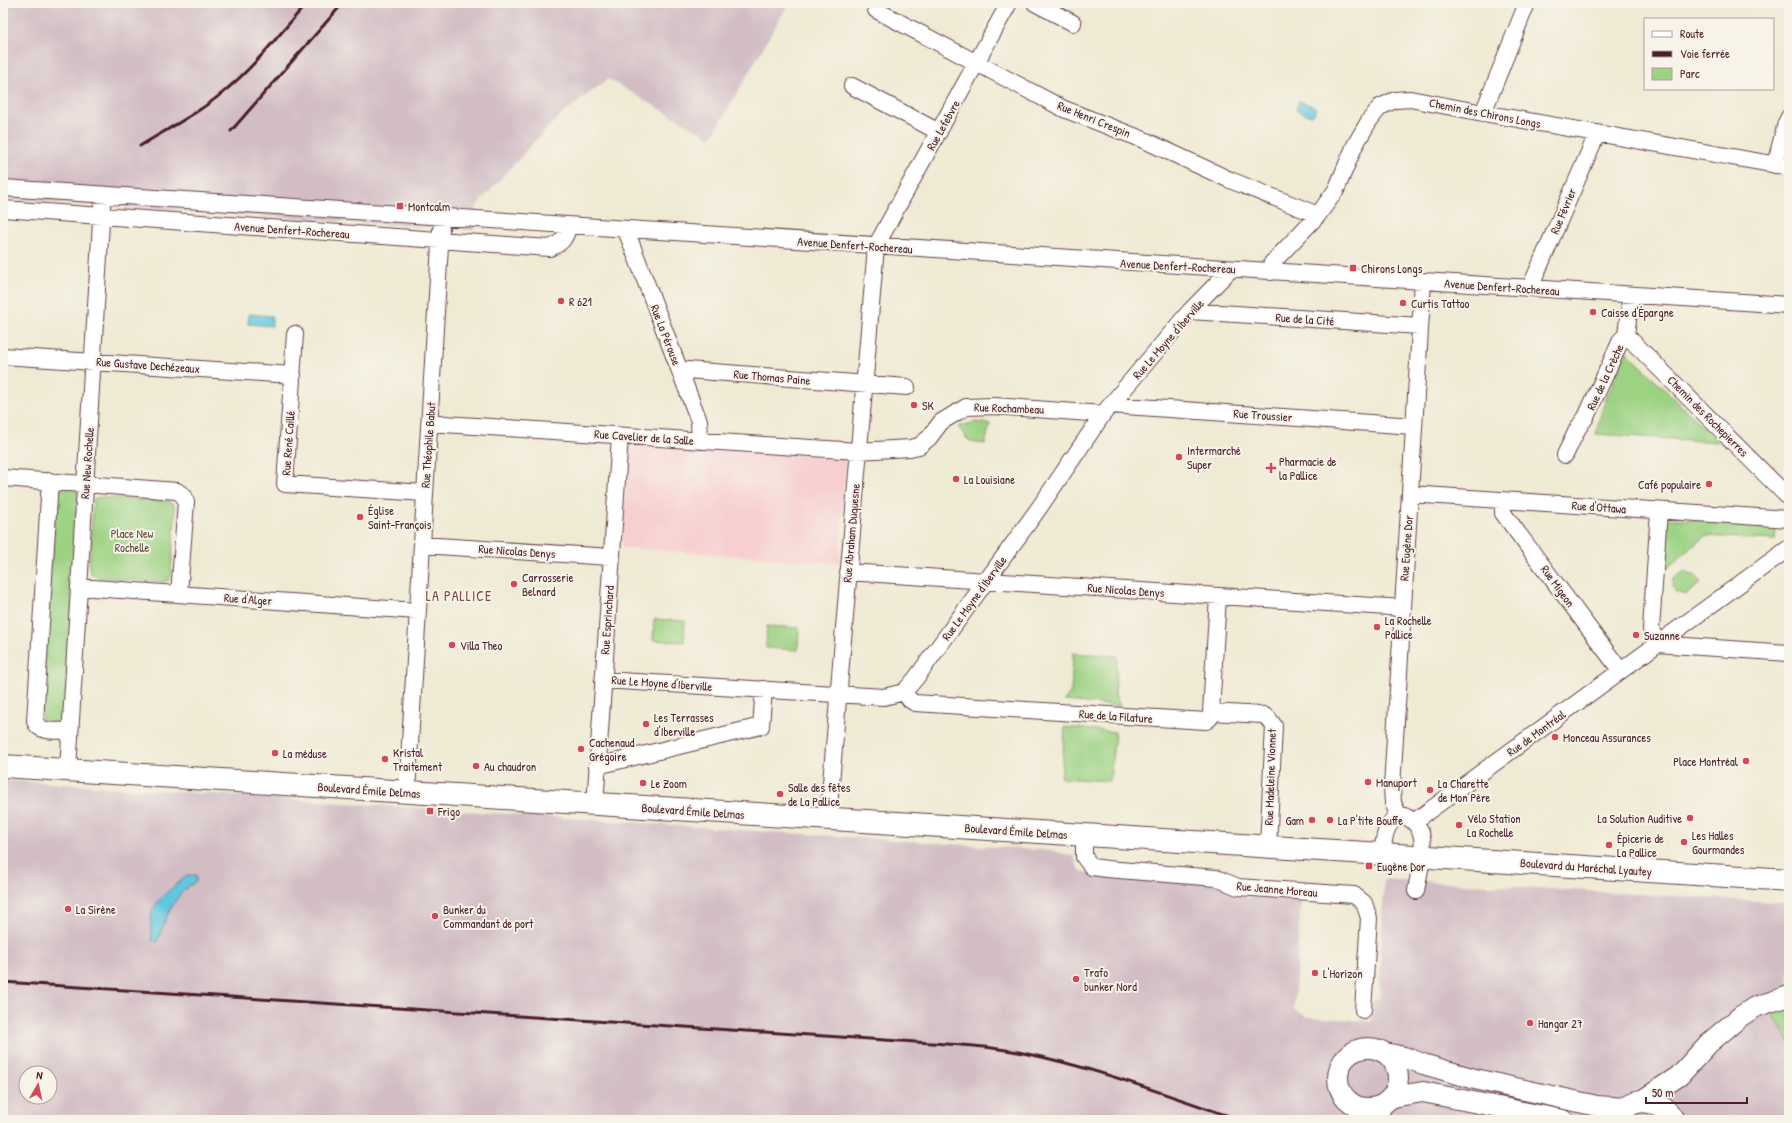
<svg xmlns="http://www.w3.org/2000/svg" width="1792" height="1123" font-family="'Patrick Hand',sans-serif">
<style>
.built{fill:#f7cfd0}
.industrial{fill:#d2bdc5;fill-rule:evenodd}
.green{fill:#9dd283;stroke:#747857}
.water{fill:#61c7de;stroke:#567384}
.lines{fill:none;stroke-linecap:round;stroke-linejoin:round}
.minor-casing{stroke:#633d44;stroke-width:18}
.tertiary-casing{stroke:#633d44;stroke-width:22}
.secondary-casing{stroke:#633d44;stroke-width:24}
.primary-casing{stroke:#633d44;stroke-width:24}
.minor{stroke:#fff;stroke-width:16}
.tertiary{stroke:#fff;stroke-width:20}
.secondary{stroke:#fff;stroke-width:22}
.primary{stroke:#fff;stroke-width:22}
.rail{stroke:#4a1f2b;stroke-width:3}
.poi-dot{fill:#d1495b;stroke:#f7f3e8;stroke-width:1.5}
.labels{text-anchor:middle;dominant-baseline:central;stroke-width:4;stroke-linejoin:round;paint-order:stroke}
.street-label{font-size:12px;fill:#4a1f2b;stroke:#f7f3e8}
.poi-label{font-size:12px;fill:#4a1f2b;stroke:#f7f3e8;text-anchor:start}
.park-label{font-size:12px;fill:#5f4c41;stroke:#f7f3e8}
.quarter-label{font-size:14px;letter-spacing:1px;fill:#7d4944;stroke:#f7f3e8}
</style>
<rect width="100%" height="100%" fill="#f7f3e8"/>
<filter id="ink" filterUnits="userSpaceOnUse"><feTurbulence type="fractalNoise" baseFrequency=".025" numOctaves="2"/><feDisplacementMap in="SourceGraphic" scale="8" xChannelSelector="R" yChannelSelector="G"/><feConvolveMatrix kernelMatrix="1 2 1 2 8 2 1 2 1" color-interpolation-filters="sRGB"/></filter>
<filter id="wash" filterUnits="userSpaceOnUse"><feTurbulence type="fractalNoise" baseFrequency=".012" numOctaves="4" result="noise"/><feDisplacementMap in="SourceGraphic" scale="16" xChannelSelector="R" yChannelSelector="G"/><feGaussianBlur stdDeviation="0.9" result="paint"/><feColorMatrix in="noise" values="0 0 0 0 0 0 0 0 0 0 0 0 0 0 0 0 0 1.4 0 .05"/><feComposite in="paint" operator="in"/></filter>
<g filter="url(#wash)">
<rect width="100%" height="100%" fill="#efead3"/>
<!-- built -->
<path class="built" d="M 629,444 L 846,458 L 839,563 L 622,548 Z"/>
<!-- industrial -->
<path class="industrial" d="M 3,3 L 789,3 L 711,138 L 608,79 L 561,115 L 534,142 L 477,205 L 474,230 L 3,199 Z
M 3,780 L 1054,851 L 1074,857 L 1078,868 L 1081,871 L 1112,876 L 1217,884 L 1236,896 L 1301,901 L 1294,1010 L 1308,1017 L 1371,1021 L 1374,999 L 1379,999 L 1384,879 L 1789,903 L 1789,1120 L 3,1120 ZM 26,1073 L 50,1073 L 50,1097 L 26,1097 Z"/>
<!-- green -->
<path class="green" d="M 1626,351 L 1718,442 L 1596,434 L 1602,409 Z
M 975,422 L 990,424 L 985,444 L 970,442 L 958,427 Z
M 56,488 L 77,490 L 78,495 L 64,724 L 62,727 L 41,721 Z
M 99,497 L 168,501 L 174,505 L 175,513 L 171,574 L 169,580 L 163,582 L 100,578 L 92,575 L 89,569 L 93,502 L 95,498 Z
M 1664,518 L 1776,525 L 1775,540 L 1705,536 L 1661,573 Z
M 1685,571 L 1689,574 L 1695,575 L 1700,581 L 1700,584 L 1685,595 L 1676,592 L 1672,586 L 1673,579 Z
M 654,619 L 685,621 L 684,642 L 653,640 Z
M 767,626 L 799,628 L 798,650 L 766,648 Z
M 1073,653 L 1117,656 L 1115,695 L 1120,706 L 1064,701 L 1071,691 Z
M 1065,727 L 1115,732 L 1110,781 L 1061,778 Z
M 1789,996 L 1789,1042 L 1774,1017 L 1774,1000 Z"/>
<!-- water -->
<path class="water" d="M 1299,101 L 1315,107 L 1315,113 L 1311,116 L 1296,110 Z
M 249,314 L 272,316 L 272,326 L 248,324 Z
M 188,875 L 197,875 L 196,882 C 174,892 165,921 157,942 L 152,940 C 151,931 149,919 153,910 C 157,898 179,883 188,875 Z"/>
</g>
<g filter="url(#ink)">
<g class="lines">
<!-- minor casing -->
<g class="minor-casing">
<path id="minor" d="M 1035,3 L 1073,23
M 876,10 L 1064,109 L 1144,140 L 1230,180 L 1318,215
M 852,86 L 939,132
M 1483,113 L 1527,3
M 1775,165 L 1786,123 L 1789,117
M 3,188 L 1789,305
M 3,209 L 550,248 C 562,243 566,238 568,226
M 626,230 L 699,421 L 700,441
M 1271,272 L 1272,263 L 1318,215 L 1336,190 L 1355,145 L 1369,121 L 1380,107 L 1395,100 L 1410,99 L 1483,113 L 1789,167
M 1530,288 L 1597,134
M 1190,311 L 1420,326
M 295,334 L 285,484 L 425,493
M 1626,335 L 1789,498
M 3,356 L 293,375
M 681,373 L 687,370 L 907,387
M 1111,405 L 1414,426
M 429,423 L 858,451 L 910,448 L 919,446 L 929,438 L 941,422 L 966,407 L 994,406 L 1103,414
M 1565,455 L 1578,428 L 1586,417 L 1621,340 L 1626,335 L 1631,295
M 3,478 L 177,491 L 184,496 L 186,502 L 179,594
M 50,481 L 35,721 C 38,734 59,730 70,731
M 1410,494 L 1789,519
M 1503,501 L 1503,513 L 1620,670
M 1659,511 L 1651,629 L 1657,644 L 1789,653
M 422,545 L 611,557
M 848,572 L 1403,608
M 79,587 L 417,611
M 603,680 L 884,697 L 904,692 L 916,678 L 1039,508 L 1103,414 L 1190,311 L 1231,269
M 904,692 L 910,700 L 915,703 L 1206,721 L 1210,718 L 1211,712 L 1218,596
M 1211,712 L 1263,715 L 1268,718 L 1274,726 L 1268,847
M 597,766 L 761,726 L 764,689
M 68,770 L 102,206
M 407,793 L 441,229
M 595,805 L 620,436
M 1398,814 L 1393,803 L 1392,787 L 1423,281
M 828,819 L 876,246 L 1009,3
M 1415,821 L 1789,548
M 1084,835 L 1084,857 L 1092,867 L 1107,869 L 1216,878 L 1238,887 L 1354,895 L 1364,903 L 1369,918 L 1363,1010
M 1382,854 C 1384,837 1385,826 1398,814 C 1436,823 1420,863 1416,891
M 1356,1106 L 1358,1120
M 1377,1120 L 1385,1104"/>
</g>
<!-- tertiary casing -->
<g class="tertiary-casing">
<path id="tertiary" d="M1338 1078a30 30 0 1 1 60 0a30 30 0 1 1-60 0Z
M 1385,1053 L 1404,1057 L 1423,1064 L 1475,1079 L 1597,1106 L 1625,1108
M 1392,1097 L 1423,1092 L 1563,1120
M 1641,1101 L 1679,1076 L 1709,1043 L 1741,1016 L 1755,1007 L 1789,996"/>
</g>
<!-- secondary casing -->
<g class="secondary-casing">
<path id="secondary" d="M 3,766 L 1789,880"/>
</g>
<!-- primary casing -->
<g class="primary-casing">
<path id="primary" d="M 1617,1120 C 1629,1093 1660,1097 1673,1120"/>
</g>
<!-- minor -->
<use href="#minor" class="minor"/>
<!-- tertiary -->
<use href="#tertiary" class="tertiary"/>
<!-- secondary -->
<use href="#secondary" class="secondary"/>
<!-- primary -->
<use href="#primary" class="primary"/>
<!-- rail -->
<path class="rail" d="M 231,131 L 343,3
M 140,146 C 169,128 201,112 227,89 C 257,64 281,32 307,3
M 3,982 L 900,1041 C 941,1044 983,1045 1023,1053 C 1098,1068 1169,1096 1240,1120"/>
</g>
</g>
<!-- markers -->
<g class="poi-dot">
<rect x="396" y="202" width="8" height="8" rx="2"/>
<rect x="1349" y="264" width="8" height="8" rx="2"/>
<circle cx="561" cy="301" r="4"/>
<circle cx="1403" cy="303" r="4"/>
<circle cx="1593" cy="312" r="4"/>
<circle cx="914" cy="405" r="4"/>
<circle cx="1179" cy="457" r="4"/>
<path d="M1269 462h4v4h4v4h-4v4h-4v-4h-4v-4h4z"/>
<circle cx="956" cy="479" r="4"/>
<circle cx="1709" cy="484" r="4"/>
<circle cx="360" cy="517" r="4"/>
<circle cx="514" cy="584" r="4"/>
<circle cx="1377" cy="627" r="4"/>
<circle cx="1636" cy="635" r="4"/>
<circle cx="452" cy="645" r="4"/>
<circle cx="646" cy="724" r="4"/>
<circle cx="1555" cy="737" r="4"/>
<circle cx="581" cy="749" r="4"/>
<circle cx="275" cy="753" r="4"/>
<circle cx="385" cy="759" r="4"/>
<circle cx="1746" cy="761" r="4"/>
<circle cx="476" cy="766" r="4"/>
<circle cx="1368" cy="782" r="4"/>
<circle cx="643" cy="783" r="4"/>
<circle cx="1430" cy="790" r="4"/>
<circle cx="780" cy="794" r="4"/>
<rect x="426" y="807" width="8" height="8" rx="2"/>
<circle cx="1690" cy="818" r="4"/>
<circle cx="1312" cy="820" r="4"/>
<circle cx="1330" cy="820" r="4"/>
<circle cx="1459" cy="825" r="4"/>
<circle cx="1684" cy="842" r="4"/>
<circle cx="1609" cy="845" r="4"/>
<rect x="1365" y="862" width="8" height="8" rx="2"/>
<circle cx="68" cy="909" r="4"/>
<circle cx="435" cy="916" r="4"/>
<circle cx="1315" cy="973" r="4"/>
<circle cx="1076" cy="979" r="4"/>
<circle cx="1530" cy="1023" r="4"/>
</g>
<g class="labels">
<!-- street labels -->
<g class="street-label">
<text transform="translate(1485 113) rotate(11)">Chemin des Chirons Longs</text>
<text transform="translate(1094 119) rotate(22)">Rue Henri Crespin</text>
<text transform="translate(943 125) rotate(-61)">Rue Lefebvre</text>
<text transform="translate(1563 211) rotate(-67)">Rue Février</text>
<text transform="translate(292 230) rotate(4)">Avenue Denfert-Rochereau</text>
<text transform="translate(855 245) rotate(4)">Avenue Denfert-Rochereau</text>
<text transform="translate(1178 266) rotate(3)">Avenue Denfert-Rochereau</text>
<text transform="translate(1502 287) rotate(4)">Avenue Denfert-Rochereau</text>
<text transform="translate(1305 319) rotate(4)">Rue de la Cité</text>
<text transform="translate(666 335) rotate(69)">Rue La Pérouse</text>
<text transform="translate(1168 339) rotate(-49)">Rue Le Moyne d'Iberville</text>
<text transform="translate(148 365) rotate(4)">Rue Gustave Dechézeaux</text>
<text transform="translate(772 377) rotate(5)">Rue Thomas Paine</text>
<text transform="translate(1605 377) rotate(-65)">Rue de la Crèche</text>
<text transform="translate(1009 408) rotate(2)">Rue Rochambeau</text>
<text transform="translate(1263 415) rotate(4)">Rue Troussier</text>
<text transform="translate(1708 416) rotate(45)">Chemin des Rochepierres</text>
<text transform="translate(644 437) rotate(4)">Rue Cavelier de la Salle</text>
<text transform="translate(288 443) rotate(-86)">Rue René Caillé</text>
<text transform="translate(428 445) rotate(-86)">Rue Théophile Babut</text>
<text transform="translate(87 463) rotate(-86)">Rue New Rochelle</text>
<text transform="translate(1599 507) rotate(4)">Rue d'Ottawa</text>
<text transform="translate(851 533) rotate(-85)">Rue Abraham Duquesne</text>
<text transform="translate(1406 548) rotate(-86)">Rue Eugène Dor</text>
<text transform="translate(517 551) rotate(4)">Rue Nicolas Denys</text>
<text transform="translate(1558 586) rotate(54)">Rue Migeon</text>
<text transform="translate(1126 590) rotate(4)">Rue Nicolas Denys</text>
<text transform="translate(974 598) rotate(-54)">Rue Le Moyne d'Iberville</text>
<text transform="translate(248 599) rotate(4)">Rue d'Alger</text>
<text transform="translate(607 620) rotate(-86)">Rue Esprinchard</text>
<text transform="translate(662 683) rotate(4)">Rue Le Moyne d'Iberville</text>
<text transform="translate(1116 716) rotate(4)">Rue de la Filature</text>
<text transform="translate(1536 733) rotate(-36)">Rue de Montréal</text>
<text transform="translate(1270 777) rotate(-88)">Rue Madeleine Vionnet</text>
<text transform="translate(369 790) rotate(4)">Boulevard Émile Delmas</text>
<text transform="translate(693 811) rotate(4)">Boulevard Émile Delmas</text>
<text transform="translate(1016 831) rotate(4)">Boulevard Émile Delmas</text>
<text transform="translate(1586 867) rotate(4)">Boulevard du Maréchal Lyautey</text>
<text transform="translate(1277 889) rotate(5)">Rue Jeanne Moreau</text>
</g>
<!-- poi labels -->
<g class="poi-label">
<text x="408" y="206">Montcalm</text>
<text x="1361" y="268">Chirons Longs</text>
<text x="569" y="301">R 621</text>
<text x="1411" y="303">Curtis Tattoo</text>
<text x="1601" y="312">Caisse d'Épargne</text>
<text x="922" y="405">SK</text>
<text x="1187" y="450">Intermarché<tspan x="1187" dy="14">Super</tspan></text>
<text x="1279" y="461">Pharmacie de<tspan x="1279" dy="14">la Pallice</tspan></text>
<text x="964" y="479">La Louisiane</text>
<text x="1701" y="484" text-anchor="end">Café populaire</text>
<text x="368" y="510">Église<tspan x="368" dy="14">Saint-François</tspan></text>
<text x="522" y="577">Carrosserie<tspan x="522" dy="14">Belnard</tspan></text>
<text x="1385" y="620">La Rochelle<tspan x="1385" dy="14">Pallice</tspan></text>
<text x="1644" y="635">Suzanne</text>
<text x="460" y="645">Villa Theo</text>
<text x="654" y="717">Les Terrasses<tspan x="654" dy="14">d'Iberville</tspan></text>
<text x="1563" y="737">Monceau Assurances</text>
<text x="589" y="742">Cachenaud<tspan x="589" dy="14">Grégoire</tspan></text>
<text x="393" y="752">Kristal<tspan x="393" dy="14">Traitement</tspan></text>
<text x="283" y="753">La méduse</text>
<text x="1738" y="761" text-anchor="end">Place Montréal</text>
<text x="484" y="766">Au chaudron</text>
<text x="1376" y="782">Manuport</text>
<text x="651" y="783">Le Zoom</text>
<text x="1438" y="783">La Charette<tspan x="1438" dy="14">de Mon Père</tspan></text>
<text x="788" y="787">Salle des fêtes<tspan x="788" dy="14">de La Pallice</tspan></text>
<text x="438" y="811">Frigo</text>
<text x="1467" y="818">Vélo Station<tspan x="1467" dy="14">La Rochelle</tspan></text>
<text x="1682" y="818" text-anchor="end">La Solution Auditive</text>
<text x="1304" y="820" text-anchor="end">Gam</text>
<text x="1338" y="820">La P'tite Bouffe</text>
<text x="1692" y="835">Les Halles<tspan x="1692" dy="14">Gourmandes</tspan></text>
<text x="1617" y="838">Épicerie de<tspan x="1617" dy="14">La Pallice</tspan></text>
<text x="1377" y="866">Eugène Dor</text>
<text x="76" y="909">La Sirène</text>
<text x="443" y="909">Bunker du<tspan x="443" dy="14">Commandant de port</tspan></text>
<text x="1084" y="972">Trafo<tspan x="1084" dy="14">bunker Nord</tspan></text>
<text x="1323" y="973">L'Horizon</text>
<text x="1538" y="1023">Hangar 27</text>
</g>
<!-- park labels -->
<g class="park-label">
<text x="132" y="533">Place New<tspan x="132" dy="14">Rochelle</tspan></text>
</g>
<!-- quarter labels -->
<g class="quarter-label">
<text x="459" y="595">LA PALLICE</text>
</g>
</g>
<!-- margin -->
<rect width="1792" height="1123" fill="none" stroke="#f7f3e8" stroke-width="16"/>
<!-- legend -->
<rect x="1644" y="18" width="130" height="72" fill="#f7f3e8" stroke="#b29e9c"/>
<rect x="1652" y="31" width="20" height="6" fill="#ffffff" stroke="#b29e9c"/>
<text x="1680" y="38" font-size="12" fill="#4a1f2b">Route</text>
<rect x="1652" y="51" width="20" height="6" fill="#4a1f2b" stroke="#b29e9c"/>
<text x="1680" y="58" font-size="12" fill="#4a1f2b">Voie ferrée</text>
<rect x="1652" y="68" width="20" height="12" fill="#9dd283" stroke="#b29e9c"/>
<text x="1680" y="78" font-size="12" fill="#4a1f2b">Parc</text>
<!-- north arrow -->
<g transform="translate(38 1085) rotate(9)"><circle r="19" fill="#f7f3e8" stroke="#b29e9c"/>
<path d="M0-3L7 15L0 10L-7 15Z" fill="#d1495b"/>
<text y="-6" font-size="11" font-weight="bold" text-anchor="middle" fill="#4a1f2b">N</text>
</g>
<!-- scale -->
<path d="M1646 1097v6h101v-6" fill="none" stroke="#4a1f2b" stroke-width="2"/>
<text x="1652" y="1097" font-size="12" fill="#4a1f2b" stroke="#f7f3e8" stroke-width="3" paint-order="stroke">50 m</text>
</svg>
